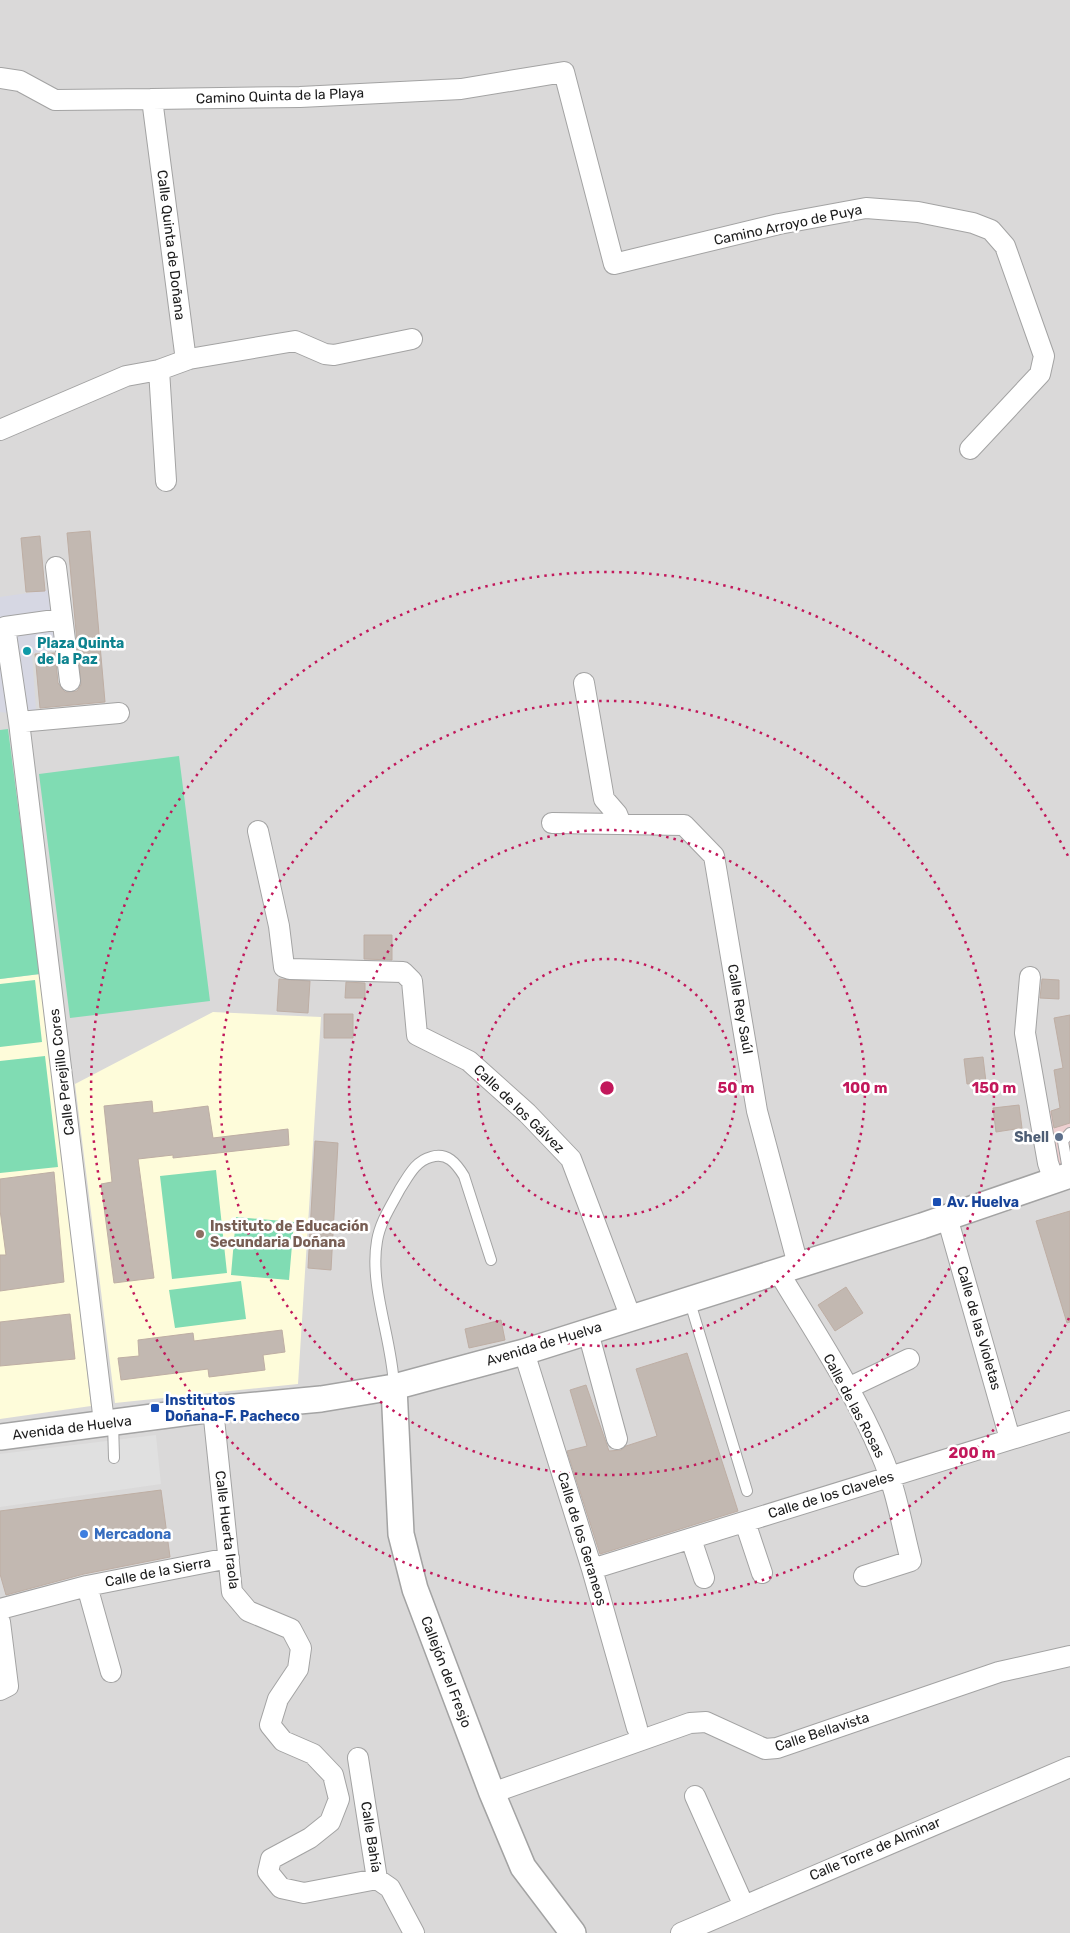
<svg xmlns="http://www.w3.org/2000/svg" width="1070" height="1933" font-family="Rubik,sans-serif">
<style>
.residential{fill:#dad9d9}
.commercial{fill:#eed0d1}
.education{fill:#fefcda}
.pitch{fill:#80dcb3}
.parking{fill:#e0e0e0}
.plaza{fill:#d6d7e3}
.building{fill:#c2b8b1;stroke:#beaea4}
.lines{fill:none;stroke-linecap:round;stroke-linejoin:round}
.service-casing{stroke:#a3a3a3;stroke-width:12}
.minor-casing{stroke:#a3a3a3;stroke-width:22}
.tertiary-casing{stroke:#a3a3a3;stroke-width:28}
.service{stroke:#fff;stroke-width:10}
.minor{stroke:#fff;stroke-width:20}
.tertiary{stroke:#fff;stroke-width:25}
.ring{fill:none;stroke:#c2185b;stroke-width:2.5;stroke-dasharray:2.5 5}
.culture-dot{fill:#0f9aa8;stroke:#fff;stroke-width:2}
.service-dot{fill:#5c6f8a;stroke:#fff;stroke-width:2}
.transit-dot{fill:#1a4fb4;stroke:#fff;stroke-width:2}
.education-dot{fill:#8d6e63;stroke:#fff;stroke-width:2}
.shop-dot{fill:#3f7fe0;stroke:#fff;stroke-width:2}
.labels{text-anchor:middle;dominant-baseline:central;stroke-width:5;stroke-linejoin:round;paint-order:stroke}
.street-label{font-size:14px;fill:#1c1c1c;stroke:#fff}
.culture-label{font-size:14px;font-weight:bold;fill:#0d838f;stroke:#fff;text-anchor:start}
.service-label{font-size:14px;font-weight:bold;fill:#4e5e75;stroke:#fff;text-anchor:end}
.transit-label{font-size:14px;font-weight:bold;fill:#164399;stroke:#fff;text-anchor:start}
.education-label{font-size:14px;font-weight:bold;fill:#785e54;stroke:#fff;text-anchor:start}
.shop-label{font-size:14px;font-weight:bold;fill:#366cbe;stroke:#fff;text-anchor:start}
.centre{fill:#c2185b;stroke:#fff;stroke-width:2.5}
.ring-label{font-size:15px;text-anchor:middle;font-weight:bold;fill:#c2185b;stroke:#fff;stroke-width:5;stroke-linejoin:round;paint-order:stroke}
</style>
<rect width="100%" height="100%" fill="#ede9e2"/>
<!-- residential -->
<path class="residential" d="M 0,0 L 1070,0 L 1070,1933 L 0,1933 Z"/>
<!-- commercial -->
<path class="commercial" d="M 1070,1105 L 1070,1161 L 1053,1167 L 1045,1113 Z"/>
<!-- education -->
<path class="education" d="M 40,974 L 91,1406 L 0,1419 L 0,979 Z
M 213,1012 L 321,1017 L 298,1384 L 115,1403 L 75,1084 Z"/>
<!-- pitch -->
<path class="pitch" d="M 8,729 L 40,974 L 0,979 L 0,730 Z
M 179,756 L 210,1001 L 70,1018 L 39,774 Z
M 35,980 L 42,1042 L 0,1047 L 0,984 Z
M 45,1056 L 58,1167 L 0,1173 L 0,1061 Z
M 216,1170 L 227,1273 L 172,1279 L 160,1176 Z
M 236,1217 L 294,1222 L 289,1280 L 231,1275 Z
M 241,1281 L 246,1319 L 175,1328 L 169,1290 Z"/>
<!-- parking -->
<path class="parking" d="M 156,1435 L 161,1484 L 0,1507 L 0,1454 Z"/>
<!-- plaza -->
<path class="plaza" d="M 69,587 L 76,648 L 32,653 L 36,710 L 16,714 L 0,712 L 0,597 Z"/>
<!-- building -->
<path class="building" d="M 90,531 L 105,702 L 40,708 L 35,654 L 55,653 L 58,683 L 65,692 L 77,691 L 81,685 L 67,533 Z
M 40,536 L 45,591 L 26,592 L 21,538 Z
M 364,935 L 392,935 L 392,960 L 364,959 Z
M 279,979 L 310,981 L 308,1013 L 277,1011 Z
M 1042,979 L 1059,980 L 1059,999 L 1040,998 Z
M 346,982 L 365,983 L 365,998 L 345,998 Z
M 324,1014 L 353,1014 L 353,1038 L 324,1038 Z
M 1070,1015 L 1070,1123 L 1054,1128 L 1051,1111 L 1060,1108 L 1054,1070 L 1063,1068 L 1054,1018 Z
M 983,1057 L 986,1082 L 967,1084 L 964,1059 Z
M 152,1101 L 153,1113 L 208,1106 L 213,1138 L 288,1129 L 289,1145 L 173,1158 L 173,1155 L 138,1159 L 154,1278 L 114,1283 L 101,1184 L 112,1182 L 104,1106 Z
M 1019,1105 L 1022,1128 L 996,1132 L 993,1108 Z
M 315,1141 L 338,1143 L 331,1270 L 308,1268 Z
M 54,1172 L 64,1282 L 0,1291 L 0,1255 L 6,1255 L 0,1210 L 0,1179 Z
M 1070,1211 L 1070,1322 L 1067,1323 L 1036,1221 Z
M 846,1287 L 863,1313 L 835,1331 L 818,1305 Z
M 70,1314 L 75,1359 L 0,1366 L 0,1322 Z
M 501,1320 L 505,1340 L 469,1348 L 465,1329 Z
M 282,1330 L 285,1352 L 263,1355 L 265,1370 L 209,1377 L 208,1369 L 121,1380 L 118,1358 L 139,1356 L 138,1340 L 193,1333 L 194,1341 Z
M 687,1353 L 738,1511 L 600,1554 L 567,1451 L 587,1446 L 570,1390 L 586,1385 L 609,1451 L 621,1450 L 626,1446 L 657,1436 L 636,1369 Z
M 161,1490 L 170,1557 L 84,1574 L 6,1595 L 0,1574 L 0,1511 Z"/>
<g class="lines">
<!-- service casing -->
<g class="service-casing">
<path id="service" d="M 1069,1176 L 1063,1141 L 1070,1133
M 689,1299 L 747,1491
M 394,1386 C 392,1339 369,1286 377,1241 C 380,1222 391,1206 400,1189 C 408,1177 415,1161 431,1157 C 447,1152 456,1163 464,1176 L 491,1260
M 113,1422 L 114,1458"/>
</g>
<!-- minor casing -->
<g class="minor-casing">
<path id="minor" d="M 0,78 L 20,81 L 55,100 L 152,99 L 300,97 L 461,89 L 564,72 L 614,264 L 779,224 L 866,208 L 918,212 L 973,223 L 991,230 L 1005,246 L 1044,356 L 1040,374 L 970,449
M 152,99 L 185,353 L 189,359
M 159,370 L 166,481
M 0,430 L 126,376 L 159,370 L 189,359 L 295,341 L 325,354 L 334,355 L 412,339
M 56,567 L 70,681
M 62,619 L 5,627 L 19,722 L 104,1422
M 584,683 L 604,799 L 617,814 L 621,824
M 19,722 L 119,713
M 552,823 L 684,825 L 714,856 L 757,1111 L 798,1265
M 258,831 L 279,926 L 284,967 L 290,969 L 403,972 L 412,981 L 417,1035 L 469,1061 L 527,1113 L 571,1159 L 631,1318
M 1030,977 L 1025,1033 L 1048,1163 L 1054,1181
M 947,1217 L 1010,1439
M 778,1271 C 814,1331 854,1390 881,1454 C 896,1488 902,1526 911,1561 L 864,1576
M 588,1332 L 617,1439
M 524,1352 L 592,1569 L 637,1728
M 848,1388 L 909,1359
M 213,1409 L 232,1592 L 248,1611 L 291,1629 L 301,1648 L 298,1669 L 278,1699 L 270,1725 L 283,1741 L 313,1754 L 333,1775 L 339,1799 L 330,1822 L 310,1838 L 271,1859 L 268,1872 L 281,1888 L 304,1893 L 377,1879
M 745,1522 L 762,1573
M 691,1539 L 704,1578
M 592,1569 L 1070,1421
M 87,1586 L 111,1672
M 0,1609 L 87,1586 L 229,1558
M 0,1622 L 8,1686 L 0,1690
M 358,1758 L 377,1879 L 390,1888 L 414,1933
M 492,1793 L 690,1723 L 706,1722 L 765,1749 L 777,1748 L 999,1672 L 1070,1656
M 695,1796 L 744,1906
M 681,1933 L 1070,1767"/>
</g>
<!-- tertiary casing -->
<g class="tertiary-casing">
<path id="tertiary" d="M 394,1387 L 401,1534 L 415,1589 L 492,1793 L 523,1867 L 573,1933
M 0,1437 L 213,1409 L 321,1399 L 394,1387 L 524,1352 L 922,1226 L 1070,1175"/>
</g>
<!-- service -->
<use href="#service" class="service"/>
<!-- minor -->
<use href="#minor" class="minor"/>
<!-- tertiary -->
<use href="#tertiary" class="tertiary"/>
</g>
<!-- distance rings -->
<g class="ring">
<circle cx="607" cy="1088" r="129"/>
<circle cx="607" cy="1088" r="258"/>
<circle cx="607" cy="1088" r="387"/>
<path d="M1069 1318A516 516 0 1 1 1069 858"/>
</g>
<!-- markers -->
<circle class="culture-dot" cx="27" cy="651" r="5"/>
<circle class="service-dot" cx="1059" cy="1137" r="5"/>
<g class="transit-dot">
<rect x="932" y="1197" width="10" height="10" rx="2.5"/>
<rect x="150" y="1403" width="10" height="10" rx="2.5"/>
</g>
<circle class="education-dot" cx="200" cy="1234" r="5"/>
<circle class="shop-dot" cx="84" cy="1534" r="5"/>
<g class="labels">
<!-- street labels -->
<g class="street-label">
<text transform="translate(280 96) rotate(-2)">Camino Quinta de la Playa</text>
<text transform="translate(788 225) rotate(-12)">Camino Arroyo de Puya</text>
<text transform="translate(171 245) rotate(83)">Calle Quinta de Doñana</text>
<text transform="translate(740 1009) rotate(80)">Calle Rey Saúl</text>
<text transform="translate(62 1072) rotate(-97)">Calle Perejillo Cores</text>
<text transform="translate(519 1109) rotate(44)">Calle de los Gálvez</text>
<text transform="translate(979 1328) rotate(74)">Calle de las Violetas</text>
<text transform="translate(544 1344) rotate(-17)">Avenida de Huelva</text>
<text transform="translate(854 1406) rotate(62)">Calle de las Rosas</text>
<text transform="translate(72 1428) rotate(-7)">Avenida de Huelva</text>
<text transform="translate(831 1495) rotate(-17)">Calle de los Claveles</text>
<text transform="translate(227 1530) rotate(83)">Calle Huerta Iraola</text>
<text transform="translate(582 1539) rotate(73)">Calle de los Geraneos</text>
<text transform="translate(158 1572) rotate(-11)">Calle de la Sierra</text>
<text transform="translate(446 1672) rotate(69)">Callejón del Fresjo</text>
<text transform="translate(822 1732) rotate(-18)">Calle Bellavista</text>
<text transform="translate(371 1837) rotate(81)">Calle Bahía</text>
<text transform="translate(875 1849) rotate(-23)">Calle Torre de Alminar</text>
</g>
<!-- culture labels -->
<g class="culture-label">
<text x="37" y="643">Plaza Quinta<tspan x="37" dy="16">de la Paz</tspan></text>
</g>
<!-- service labels -->
<g class="service-label">
<text x="1049" y="1137">Shell</text>
</g>
<!-- transit labels -->
<g class="transit-label">
<text x="947" y="1202">Av. Huelva</text>
<text x="165" y="1400">Institutos<tspan x="165" dy="16">Doñana-F. Pacheco</tspan></text>
</g>
<!-- education labels -->
<g class="education-label">
<text x="210" y="1226">Instituto de Educación<tspan x="210" dy="16">Secundaria Doñana</tspan></text>
</g>
<!-- shop labels -->
<g class="shop-label">
<text x="94" y="1534">Mercadona</text>
</g>
</g>
<circle cx="607" cy="1088" r="8" class="centre"/>
<g class="ring-label">
<text x="736" y="1093">50 m</text>
<text x="865" y="1093">100 m</text>
<text x="994" y="1093">150 m</text>
<text x="972" y="1458">200 m</text>
</g>
</svg>
